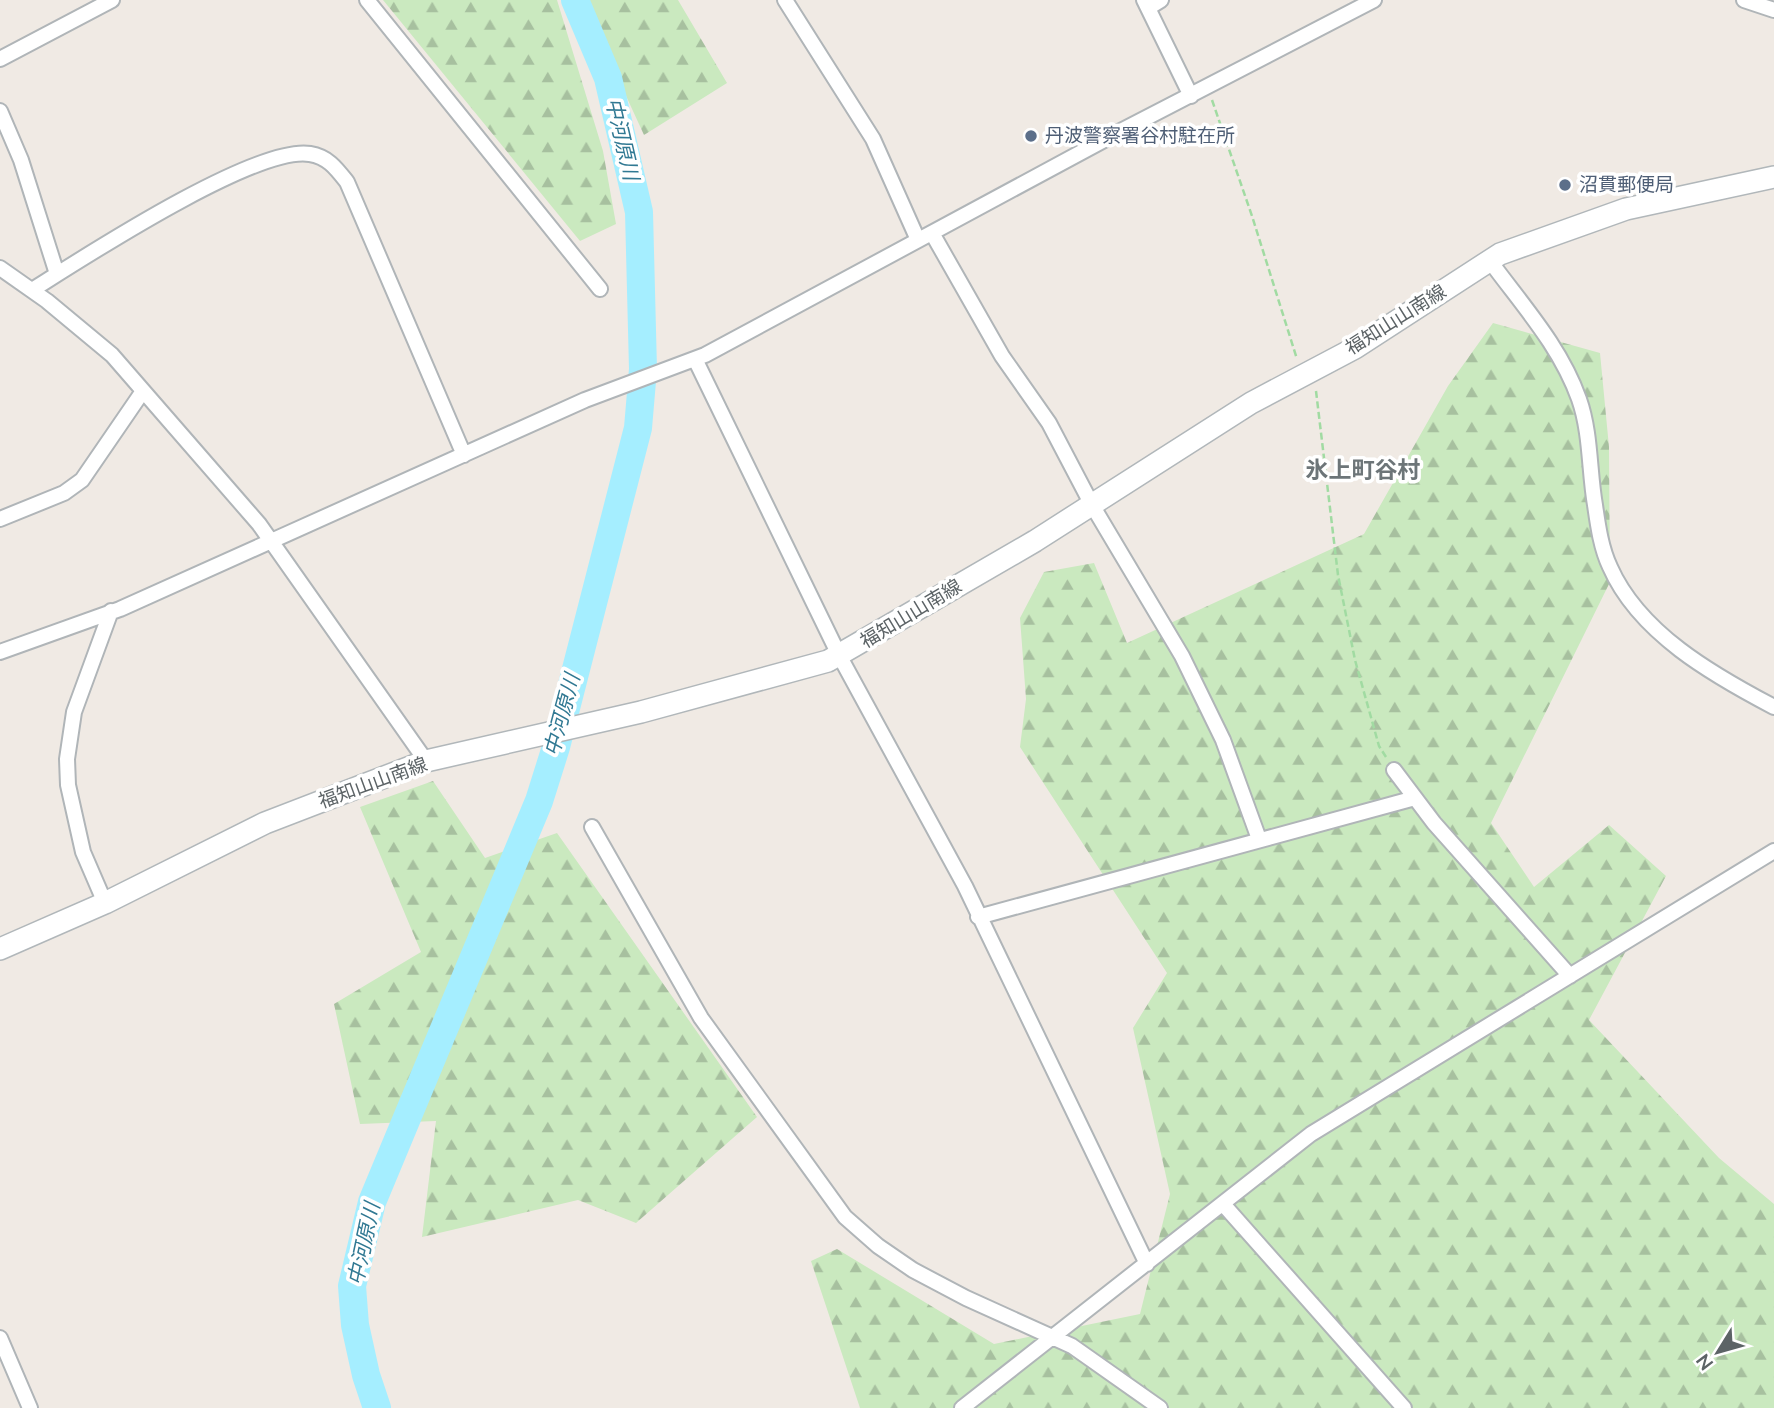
<svg xmlns="http://www.w3.org/2000/svg" width="1774" height="1408" font-family="'Nunito Sans','Noto Sans JP',sans-serif">
<style>
.forest{fill:url(#forest-firs)}
.lines{fill:none;stroke-linecap:round;stroke-linejoin:round}
.river{stroke:#a5eeff;stroke-width:28}
.minor-casing{stroke:#b0b5b8;stroke-width:18}
.secondary-casing{stroke:#b1b7ba;stroke-width:24}
.path{stroke:#a1dba2;stroke-width:2.5;stroke-dasharray:7 3.5;stroke-linecap:butt}
.minor{stroke:#fff;stroke-width:14}
.secondary{stroke:#fff;stroke-width:21}
.service-dot{fill:#5c6f8a;stroke:#fff;stroke-width:2.5}
.labels{text-anchor:middle;dominant-baseline:central;stroke-width:7;stroke-linejoin:round;paint-order:stroke}
.service-label{font-size:19px;fill:#4e5e75;stroke:#fff;text-anchor:start}
.street-label{font-size:19px;fill:#5c6366;stroke:#fff}
.water-label{font-size:21px;font-style:italic;fill:#317993;stroke:#fff}
.quarter-label{font-size:23px;font-weight:bold;fill:#6d7578;stroke:#fff}
</style>
<defs>
<pattern id="forest-firs" width="22" height="20" patternUnits="userSpaceOnUse" patternTransform="scale(1.75)"><rect width="22" height="20" fill="#cae9bf"/><path d="M5 1l3.5 6h-7zM16 11l3.5 6h-7z" fill="#a7c09f"/></pattern>
</defs>
<rect width="100%" height="100%" fill="#f0eae4"/>
<!-- forest -->
<path class="forest" d="M 383,0 L 557,0 L 603,151 L 616,224 L 580,241 Z
M 582,0 L 678,0 L 727,83 L 644,135 Z
M 1493,323 L 1600,353 L 1609,447 L 1610,582 L 1491,823 L 1534,887 L 1609,825 L 1666,876 L 1589,1020 L 1719,1158 L 1774,1204 L 1774,1408 L 860,1408 L 811,1261 L 837,1249 L 994,1344 L 1140,1314 L 1170,1194 L 1133,1028 L 1167,973 L 1020,747 L 1026,699 L 1020,618 L 1044,572 L 1094,563 L 1127,643 L 1364,534 L 1448,386 Z
M 433,781 L 485,858 L 557,833 L 757,1117 L 636,1223 L 578,1200 L 422,1237 L 436,1121 L 360,1124 L 334,1004 L 421,952 L 360,807 Z"/>
<g class="lines">
<!-- river -->
<path class="river" d="M 377,1408 L 366,1375 L 355,1325 L 352,1286 L 372,1202 L 539,801 L 556,747 L 638,428 L 643,369 L 639,212 L 608,78 L 575,0"/>
<!-- minor casing -->
<g class="minor-casing">
<path id="minor" d="M 367,0 L 600,289
M 785,0 L 873,139 L 918,240
M 1144,0 L 1191,96
M 1744,0 L 1774,10
M 1148,8 L 1161,0
M 0,59 L 112,0
M 0,111 L 21,160 L 57,274
M 932,233 L 1002,356 L 1049,423 L 1092,505 L 1182,656 L 1223,740 L 1259,839
M 1490,261 C 1523,306 1560,346 1579,399 C 1591,433 1589,471 1595,505 C 1598,526 1601,548 1610,567 C 1639,633 1713,675 1774,707
M 0,268 L 47,301 L 112,355 L 259,524 L 426,761
M 32,290 C 83,258 256,145 310,154 C 328,157 336,168 347,182 L 464,455
M 695,359 L 839,655 L 965,886 L 1147,1264
M 0,519 L 64,493 L 82,480 L 143,391
M 0,652 L 120,609 L 585,400 L 705,355 L 1117,133 L 1374,0
M 1394,770 L 1434,823 L 1570,976
M 592,827 L 701,1018 L 845,1217 L 878,1246 L 913,1270 L 966,1298 L 1072,1346 L 1160,1408
M 105,903 L 83,852 L 68,785 L 67,759 L 74,712 L 111,611
M 978,917 L 1415,798
M 1223,1204 L 1404,1408
M 0,1338 L 30,1408
M 962,1408 L 1311,1134 L 1774,851"/>
</g>
<!-- secondary casing -->
<g class="secondary-casing">
<path id="secondary" d="M 0,949 L 105,903 L 265,823 L 426,761 L 641,712 L 828,661 L 1035,541 L 1251,403 L 1355,348 L 1500,254 L 1626,209 L 1774,177"/>
</g>
<!-- path -->
<path class="path" d="M 1212,100 L 1252,216 L 1297,359
M 1316,391 L 1338,575 L 1355,660 L 1379,746 L 1386,757"/>
<!-- minor -->
<use href="#minor" class="minor"/>
<!-- secondary -->
<use href="#secondary" class="secondary"/>
</g>
<!-- markers -->
<g class="service-dot">
<circle cx="1031" cy="136" r="7"/>
<circle cx="1565" cy="185" r="7"/>
</g>
<g class="labels">
<!-- service labels -->
<g class="service-label">
<text x="1045" y="136">丹波警察署谷村駐在所</text>
<text x="1579" y="185">沼貫郵便局</text>
</g>
<!-- street labels -->
<g class="street-label">
<text transform="translate(1396 320) rotate(-32)">福知山山南線</text>
<text transform="translate(911 614) rotate(-31)">福知山山南線</text>
<text transform="translate(373 783) rotate(-20)">福知山山南線</text>
</g>
<!-- water labels -->
<g class="water-label">
<text transform="translate(622 139) rotate(77)">中河原川</text>
<text transform="translate(562 715) rotate(-75)">中河原川</text>
<text transform="translate(364 1244) rotate(-78)">中河原川</text>
</g>
<!-- quarter labels -->
<g class="quarter-label">
<text x="1363" y="470">氷上町谷村</text>
</g>
</g>
<!-- north arrow -->
<g transform="translate(1718 1352) rotate(233)" stroke="#ffffff" stroke-width="5" paint-order="stroke">
<path d="M0-5L12 26L0 18L-12 26Z" fill="#5c6366"/>
<text y="-10" font-size="19" font-weight="bold" text-anchor="middle" fill="#5c6366">N</text>
</g>
</svg>
